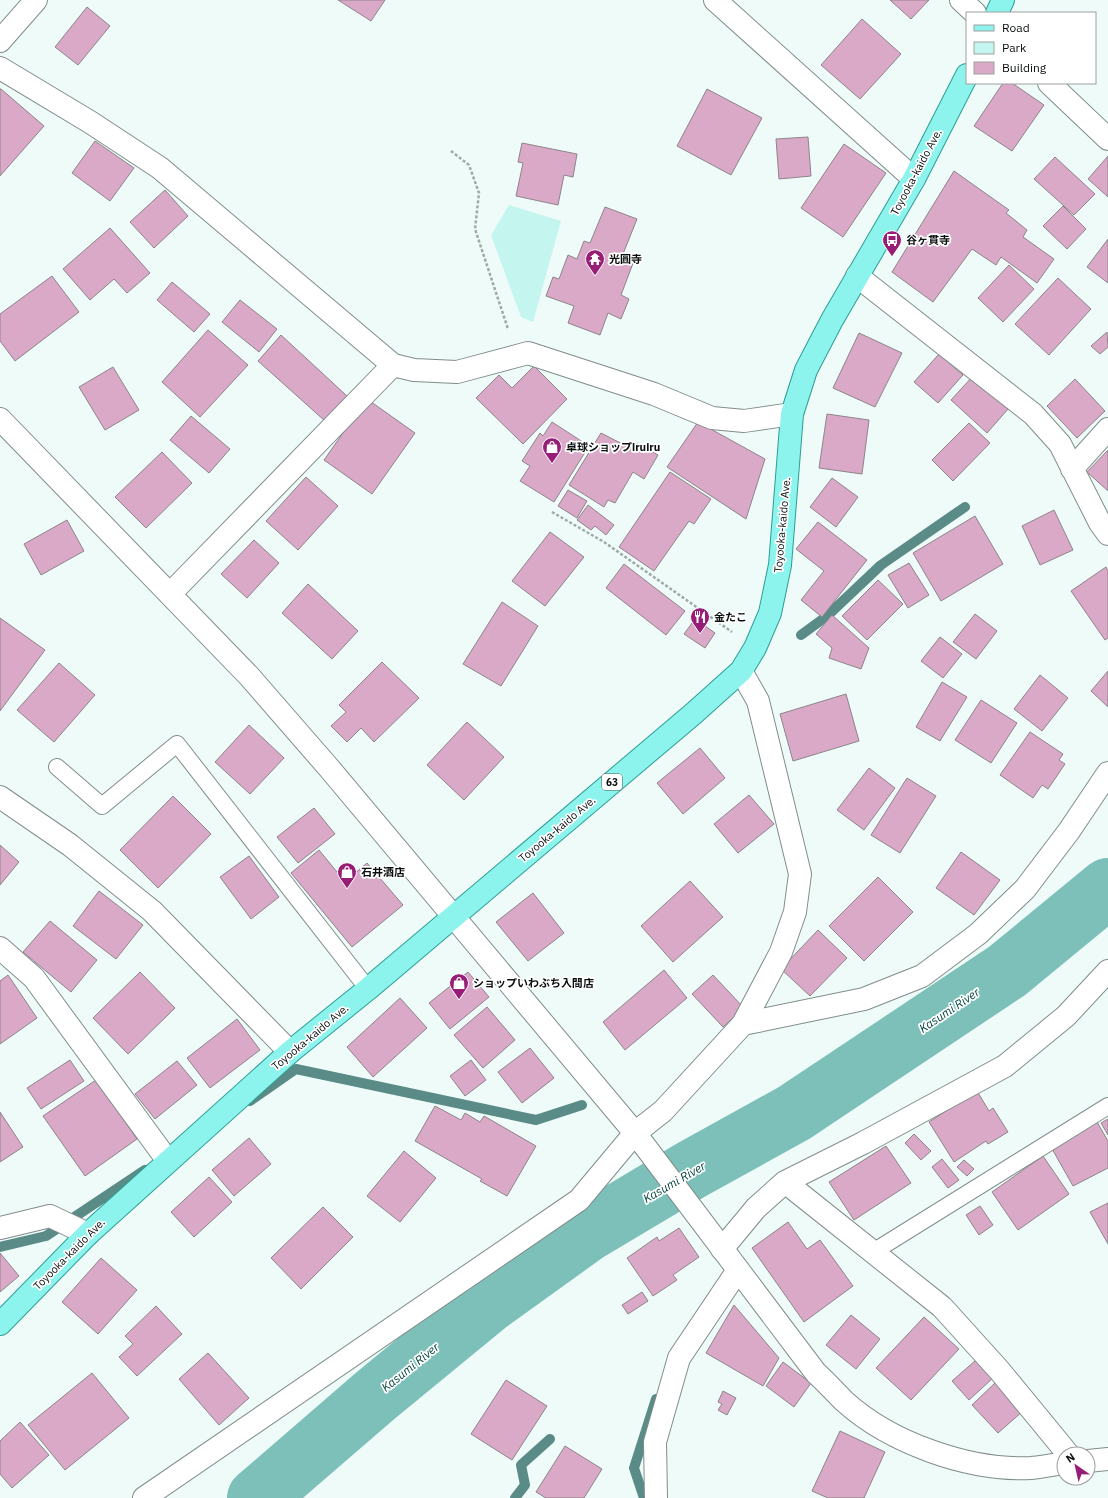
<svg xmlns="http://www.w3.org/2000/svg" width="1108" height="1498" font-family="'IBM Plex Sans','Noto Sans JP',sans-serif">
<style>
.green{fill:#c5f5ef}
.lines{fill:none;stroke-linecap:round;stroke-linejoin:round}
.stream{stroke:#5a8b86;stroke-width:10}
.river{stroke:#7dc0b9;stroke-width:60}
.building{fill:#daa9c7;stroke:#8d8489}
.lane-casing{stroke:#818d8b;stroke-width:18}
.street-casing{stroke:#818d8b;stroke-width:24}
.secondary-casing{stroke:#818d8b;stroke-width:24}
.primary-casing{stroke:#2d9e96;stroke-width:24}
.path{stroke:#9fa9a8;stroke-width:2.5;stroke-dasharray:3 2;stroke-linecap:butt}
.lane{stroke:#fff;stroke-width:16}
.street{stroke:#fff;stroke-width:22}
.secondary{stroke:#fff;stroke-width:22}
.primary{stroke:#8cf4ec;stroke-width:22}
.labels{text-anchor:middle;dominant-baseline:central;stroke-width:3.5;stroke-linejoin:round;paint-order:stroke}
.shield{fill:#fff;stroke:#545656;stroke-width:1}
.shield-label{font-size:10px;font-weight:bold;fill:#0a0e0e}
.street-label{font-size:11px;fill:#0a0e0e;stroke:#fff}
.poi-label{font-size:11px;font-weight:bold;fill:#0a0e0e;stroke:#fff;text-anchor:start}
.water-label{font-size:12px;font-style:italic;fill:#054541;stroke:#fff}
</style>
<rect width="100%" height="100%" fill="#eefbf9"/>
<!-- green -->
<path class="green" d="M 509,205 L 561,221 L 533,322 L 521,317 L 491,235 Z"/>
<g class="lines">
<!-- stream -->
<path class="stream" d="M 801,635 L 827,616 L 881,565 L 965,507
M 250,1101 L 296,1069 L 536,1120 L 582,1105
M 0,1247 L 46,1236 L 145,1170
M 515,1498 L 525,1485 L 521,1465 L 550,1439
M 644,1498 L 634,1468 L 656,1399"/>
<!-- river -->
<path class="river" d="M 257,1498 L 375,1396 L 487,1304 L 587,1232 L 691,1170 L 794,1113 L 1007,971 L 1108,888"/>
</g>
<!-- building -->
<path class="building" d="M 338,0 L 385,0 L 371,21 Z
M 890,0 L 929,0 L 911,19 Z
M 87,7 L 110,26 L 78,65 L 55,47 Z
M 862,19 L 901,54 L 860,99 L 821,65 Z
M 1003,83 L 1012,83 L 1044,105 L 1012,151 L 974,126 Z
M 1,89 L 44,126 L 0,176 L 0,89 Z
M 707,89 L 762,118 L 731,175 L 677,146 Z
M 808,137 L 811,176 L 779,179 L 776,139 Z
M 95,141 L 134,168 L 110,201 L 72,173 Z
M 522,143 L 577,154 L 573,177 L 564,175 L 558,205 L 516,196 L 523,163 L 518,162 Z
M 844,144 L 886,173 L 843,237 L 801,208 Z
M 1108,156 L 1108,197 L 1088,179 Z
M 1055,157 L 1095,194 L 1074,215 L 1034,179 Z
M 954,171 L 1009,210 L 1006,213 L 1027,230 L 1023,237 L 1054,259 L 1037,283 L 1001,257 L 996,265 L 972,249 L 933,302 L 892,272 Z
M 165,190 L 188,216 L 154,248 L 130,222 Z
M 1063,206 L 1086,229 L 1067,249 L 1043,226 Z
M 605,207 L 637,219 L 623,254 L 635,258 L 621,295 L 629,299 L 621,319 L 608,313 L 600,335 L 568,323 L 574,306 L 546,296 L 553,277 L 559,279 L 568,255 L 577,259 L 584,241 L 590,243 Z
M 110,228 L 150,273 L 127,293 L 114,279 L 90,300 L 63,269 Z
M 1108,239 L 1108,283 L 1087,267 Z
M 1009,265 L 1034,289 L 1003,322 L 978,298 Z
M 52,276 L 79,312 L 15,361 L 0,341 L 0,314 Z
M 1058,278 L 1091,309 L 1049,355 L 1015,324 Z
M 172,282 L 210,314 L 194,332 L 157,300 Z
M 240,300 L 277,329 L 259,352 L 222,322 Z
M 208,330 L 248,365 L 200,417 L 162,382 Z
M 1107,332 L 1108,347 L 1100,354 L 1091,346 Z
M 859,333 L 902,353 L 875,407 L 833,388 Z
M 281,335 L 347,396 L 325,421 L 258,361 Z
M 939,354 L 963,375 L 938,403 L 914,382 Z
M 534,366 L 567,399 L 523,444 L 476,398 L 499,375 L 512,388 Z
M 113,367 L 139,410 L 105,430 L 79,387 Z
M 973,376 L 1009,408 L 987,433 L 951,400 Z
M 1075,379 L 1105,411 L 1077,438 L 1047,406 Z
M 367,399 L 415,433 L 372,494 L 324,460 Z
M 827,414 L 869,420 L 862,474 L 819,468 Z
M 191,416 L 230,449 L 209,473 L 170,440 Z
M 552,422 L 589,446 L 554,502 L 520,481 L 530,466 L 522,461 L 540,433 L 543,436 Z
M 698,422 L 765,459 L 746,519 L 667,467 Z
M 969,423 L 990,443 L 953,481 L 932,460 Z
M 601,433 L 634,450 L 637,443 L 658,455 L 644,479 L 633,472 L 615,503 L 608,500 L 604,507 L 569,485 Z
M 1108,450 L 1108,491 L 1087,472 Z
M 162,452 L 192,483 L 146,528 L 115,497 Z
M 670,472 L 711,499 L 694,524 L 689,521 L 654,571 L 619,547 Z
M 306,477 L 338,506 L 298,550 L 266,521 Z
M 832,478 L 858,497 L 836,527 L 810,507 Z
M 568,490 L 587,501 L 577,518 L 558,506 Z
M 588,505 L 614,525 L 606,535 L 595,526 L 591,530 L 577,520 Z
M 1054,510 L 1073,550 L 1040,565 L 1022,526 Z
M 975,516 L 1003,564 L 941,601 L 913,553 Z
M 67,520 L 84,551 L 41,575 L 24,544 Z
M 818,522 L 867,560 L 822,617 L 801,600 L 824,571 L 796,549 Z
M 550,532 L 584,557 L 545,606 L 512,581 Z
M 254,540 L 279,563 L 247,598 L 221,574 Z
M 909,563 L 929,595 L 908,608 L 888,575 Z
M 624,564 L 685,611 L 666,635 L 606,588 Z
M 1106,567 L 1108,571 L 1108,638 L 1105,640 L 1071,591 Z
M 878,580 L 903,604 L 867,640 L 842,616 Z
M 308,584 L 358,631 L 332,659 L 282,613 Z
M 502,602 L 538,626 L 501,686 L 463,664 Z
M 975,614 L 997,631 L 976,659 L 953,642 Z
M 832,615 L 869,648 L 861,669 L 829,658 L 832,648 L 816,634 Z
M 0,618 L 45,650 L 0,711 Z
M 695,619 L 715,633 L 705,648 L 684,634 Z
M 940,637 L 962,654 L 943,678 L 921,661 Z
M 382,662 L 419,698 L 374,742 L 361,728 L 347,742 L 331,726 L 346,712 L 339,705 Z
M 59,663 L 95,695 L 54,742 L 17,710 Z
M 1108,671 L 1108,707 L 1091,691 Z
M 1040,675 L 1068,698 L 1042,731 L 1014,709 Z
M 942,682 L 967,697 L 940,741 L 916,727 Z
M 846,694 L 859,741 L 793,761 L 780,714 Z
M 981,700 L 1017,723 L 991,763 L 955,740 Z
M 467,722 L 504,757 L 464,800 L 427,765 Z
M 249,725 L 284,758 L 250,794 L 215,762 Z
M 1030,732 L 1063,754 L 1059,760 L 1065,764 L 1048,789 L 1042,785 L 1033,798 L 1000,775 Z
M 700,748 L 725,778 L 683,814 L 657,783 Z
M 869,768 L 895,788 L 864,830 L 837,810 Z
M 907,778 L 936,796 L 900,853 L 871,835 Z
M 749,795 L 774,824 L 738,853 L 714,824 Z
M 173,796 L 211,834 L 158,888 L 120,850 Z
M 314,808 L 335,834 L 298,863 L 277,837 Z
M 0,845 L 19,862 L 0,885 Z
M 319,850 L 337,872 L 347,865 L 354,874 L 367,863 L 403,905 L 352,947 L 291,873 Z
M 961,852 L 1000,880 L 974,915 L 936,888 Z
M 249,856 L 279,897 L 251,919 L 220,877 Z
M 878,877 L 913,912 L 864,961 L 829,926 Z
M 690,881 L 723,917 L 673,962 L 641,926 Z
M 99,891 L 143,925 L 116,959 L 73,926 Z
M 533,893 L 564,933 L 528,961 L 496,922 Z
M 50,921 L 97,960 L 71,992 L 23,952 Z
M 818,930 L 847,958 L 810,996 L 781,969 Z
M 664,970 L 687,998 L 625,1050 L 603,1022 Z
M 140,972 L 175,1008 L 128,1054 L 93,1018 Z
M 468,972 L 489,997 L 450,1029 L 429,1003 Z
M 8,975 L 37,1018 L 0,1044 L 0,981 Z
M 713,975 L 744,1008 L 723,1027 L 692,994 Z
M 400,998 L 427,1028 L 373,1077 L 347,1047 Z
M 487,1007 L 515,1040 L 483,1068 L 454,1035 Z
M 237,1019 L 260,1050 L 210,1088 L 187,1058 Z
M 530,1048 L 554,1078 L 522,1103 L 498,1072 Z
M 70,1060 L 84,1081 L 41,1109 L 27,1088 Z
M 471,1060 L 486,1080 L 465,1096 L 450,1076 Z
M 177,1061 L 197,1085 L 155,1119 L 135,1094 Z
M 96,1080 L 137,1139 L 85,1176 L 43,1116 Z
M 977,1091 L 989,1111 L 993,1108 L 1008,1132 L 988,1144 L 986,1141 L 954,1162 L 929,1122 Z
M 435,1106 L 461,1120 L 465,1113 L 480,1122 L 484,1116 L 536,1146 L 507,1196 L 480,1181 L 482,1179 L 415,1141 Z
M 0,1112 L 23,1147 L 0,1162 Z
M 1108,1119 L 1108,1135 L 1101,1123 Z
M 1097,1122 L 1108,1141 L 1108,1168 L 1073,1186 L 1051,1147 Z
M 914,1134 L 931,1151 L 921,1160 L 905,1143 Z
M 249,1138 L 271,1164 L 234,1196 L 212,1170 Z
M 886,1146 L 911,1183 L 854,1220 L 829,1182 Z
M 404,1151 L 436,1178 L 400,1222 L 367,1196 Z
M 1043,1156 L 1069,1194 L 1018,1230 L 992,1192 Z
M 942,1159 L 959,1180 L 948,1188 L 932,1167 Z
M 964,1160 L 974,1169 L 967,1176 L 957,1167 Z
M 209,1177 L 232,1202 L 194,1237 L 171,1212 Z
M 1108,1203 L 1108,1244 L 1090,1212 Z
M 980,1206 L 993,1225 L 979,1235 L 966,1215 Z
M 323,1207 L 353,1237 L 301,1289 L 271,1258 Z
M 788,1222 L 807,1249 L 820,1240 L 853,1286 L 804,1322 L 752,1248 Z
M 679,1228 L 699,1257 L 673,1275 L 677,1280 L 653,1296 L 627,1258 L 657,1237 L 659,1241 Z
M 0,1253 L 19,1276 L 0,1292 Z
M 101,1258 L 137,1290 L 98,1334 L 62,1302 Z
M 642,1292 L 648,1301 L 628,1314 L 622,1305 Z
M 734,1305 L 779,1358 L 763,1386 L 706,1353 Z
M 156,1306 L 182,1334 L 137,1376 L 119,1357 L 133,1344 L 125,1336 Z
M 851,1315 L 880,1339 L 856,1369 L 826,1345 Z
M 924,1317 L 959,1349 L 911,1400 L 876,1368 Z
M 208,1353 L 249,1398 L 219,1425 L 179,1379 Z
M 976,1360 L 993,1378 L 969,1400 L 952,1381 Z
M 783,1362 L 811,1383 L 794,1407 L 766,1386 Z
M 92,1373 L 129,1418 L 65,1470 L 28,1425 Z
M 506,1380 L 547,1406 L 512,1460 L 471,1434 Z
M 996,1382 L 1023,1411 L 998,1433 L 972,1405 Z
M 723,1391 L 736,1398 L 727,1415 L 718,1410 L 722,1404 L 718,1402 Z
M 20,1422 L 49,1455 L 12,1488 L 0,1474 L 0,1441 Z
M 840,1431 L 885,1452 L 864,1498 L 828,1498 L 812,1491 Z
M 565,1446 L 602,1469 L 584,1498 L 546,1498 L 536,1492 Z"/>
<g class="lines">
<!-- lane casing -->
<g class="lane-casing">
<path id="lane" d="M 57,767 L 102,806 L 177,744 L 368,989
M 873,1252 L 1108,1106"/>
</g>
<!-- street casing -->
<g class="street-casing">
<path id="street" d="M 715,0 L 914,179
M 961,0 L 975,13
M 0,41 L 36,0
M 0,68 L 90,122 L 160,168 L 393,365 L 414,370 L 457,372 L 528,353 L 654,394 L 712,418 L 744,421 L 792,414
M 1049,83 L 1108,139
M 857,276 L 1033,414 L 1060,444 L 1100,523 L 1108,534
M 1072,469 L 1108,429
M 170,594 L 393,365
M 0,797 L 70,845 L 152,911 L 290,1052
M 0,948 L 34,978 L 168,1161
M 743,1024 L 864,999 L 922,976 L 978,934 L 1025,889 L 1069,831 L 1108,773
M 785,1182 L 942,1307 L 999,1370 L 1068,1454
M 0,1228 L 50,1216 L 88,1234
M 722,1249 L 756,1208 L 785,1182 L 863,1143 L 1005,1066 L 1066,1016 L 1108,971
M 144,1498 L 579,1200 L 635,1133 L 663,1111 L 743,1024 L 781,952 L 795,912 L 800,874 L 758,701 L 741,671
M 656,1498 L 655,1442 L 679,1358 L 738,1270"/>
</g>
<!-- secondary casing -->
<g class="secondary-casing">
<path id="secondary" d="M 0,419 L 249,676 L 329,768 L 635,1133 L 816,1373 C 826,1382 835,1392 844,1401 C 890,1443 969,1471 1031,1468 C 1042,1467 1053,1465 1064,1463
M 1088,1461 L 1108,1459"/>
</g>
<!-- primary casing -->
<g class="primary-casing">
<path id="primary" d="M 997,13 L 1003,0
M 0,1324 L 88,1234 L 290,1052 L 368,989 L 693,714 L 741,671 L 755,648 L 770,613 L 780,565 L 792,414 L 806,370 L 832,320 L 914,179 L 967,75"/>
</g>
<!-- path -->
<path class="path" d="M 451,151 L 469,165 L 479,193 L 475,229 L 508,329
M 552,512 L 604,542 L 732,632"/>
<!-- lane -->
<use href="#lane" class="lane"/>
<!-- street -->
<use href="#street" class="street"/>
<!-- secondary -->
<use href="#secondary" class="secondary"/>
<!-- primary -->
<use href="#primary" class="primary"/>
</g>
<!-- icons -->
<defs>
<g id="bus-pin" transform="scale(1)"><path d="M0 17L-7.5 6A9.5 9.5 0 1 1 7.5 6Z" fill="#981d76" stroke="#fff"/><path d="M-5-6H5V4H4V6H2V4H-2V6H-4V4H-5ZM-3.5-4V0h7V-4ZM-3.5 1.2v1.5H-2V1.2ZM2 1.2v1.5H3.5V1.2Z" fill="#fff"/></g>
<g id="temple-pin" transform="scale(1)"><path d="M0 17L-7.5 6A9.5 9.5 0 1 1 7.5 6Z" fill="#981d76" stroke="#fff"/><path d="M0-6L5-2H3V0L6.5 2.5H4V6H1.5V3h-3V6H-4V2.5H-6.5L-3 0V-2H-5Z" fill="#fff"/></g>
<g id="shop-pin" transform="scale(1)"><path d="M0 17L-7.5 6A9.5 9.5 0 1 1 7.5 6Z" fill="#981d76" stroke="#fff"/><path d="M-5-2.5h2.3a2.7 3.5 0 0 1 5.4 0H5L5.5 6h-11ZM-1.5-2.5h3a1.5 2.3 0 0 0-3 0Z" fill="#fff"/></g>
<g id="restaurant-pin" transform="scale(1)"><path d="M0 17L-7.5 6A9.5 9.5 0 1 1 7.5 6Z" fill="#981d76" stroke="#fff"/><path d="M-5-6h1v4h1v-4h1v4h1v-4h1v5L-1.5 .5V6h-2V.5L-5-1ZM5-6V6H3V1.5H1.5Q1.5-4 5-6Z" fill="#fff"/></g>
</defs>
<g fill-rule="evenodd">
<use href="#bus-pin" x="892" y="240"/>
<use href="#temple-pin" x="595" y="259"/>
<use href="#shop-pin" x="552" y="447"/>
<use href="#restaurant-pin" x="700" y="617"/>
<use href="#shop-pin" x="347" y="872"/>
<use href="#shop-pin" x="459" y="983"/>
</g>
<g class="labels">
<!-- shield labels -->
<rect class="shield" x="602" y="774" width="20" height="16" rx="3"/>
<g class="shield-label">
<text x="612" y="782">63</text>
</g>
<!-- street labels -->
<g class="street-label">
<text transform="translate(916 172) rotate(-62)">Toyooka-kaido Ave.</text>
<text transform="translate(782 525) rotate(-85)">Toyooka-kaido Ave.</text>
<text transform="translate(557 829) rotate(-40)">Toyooka-kaido Ave.</text>
<text transform="translate(310 1037) rotate(-40)">Toyooka-kaido Ave.</text>
<text transform="translate(69 1254) rotate(-45)">Toyooka-kaido Ave.</text>
</g>
<!-- poi labels -->
<g class="poi-label">
<text x="906" y="240">谷ヶ貫寺</text>
<text x="609" y="259">光圓寺</text>
<text x="566" y="447">卓球ショップiruiru</text>
<text x="714" y="617">金たこ</text>
<text x="361" y="872">石井酒店</text>
<text x="473" y="983">ショップいわぶち入間店</text>
</g>
<!-- water labels -->
<g class="water-label">
<text transform="translate(949 1010) rotate(-34)">Kasumi River</text>
<text transform="translate(674 1182) rotate(-30)">Kasumi River</text>
<text transform="translate(410 1367) rotate(-39)">Kasumi River</text>
</g>
</g>
<!-- legend -->
<rect x="966" y="12" width="130" height="72" fill="#ffffff" stroke="#9d9f9f"/>
<rect x="974" y="25" width="20" height="6" fill="#8cf4ec" stroke="#9d9f9f"/>
<text x="1002" y="32" font-size="12" fill="#0a0e0e">Road</text>
<rect x="974" y="42" width="20" height="12" fill="#c5f5ef" stroke="#9d9f9f"/>
<text x="1002" y="52" font-size="12" fill="#0a0e0e">Park</text>
<rect x="974" y="62" width="20" height="12" fill="#daa9c7" stroke="#9d9f9f"/>
<text x="1002" y="72" font-size="12" fill="#0a0e0e">Building</text>
<!-- north arrow -->
<g transform="translate(1076 1466) rotate(326)"><circle r="19" fill="#ffffff" stroke="#9d9f9f"/>
<path d="M0-3L7 15L0 10L-7 15Z" fill="#981d76"/>
<text y="-6" font-size="11" font-weight="bold" text-anchor="middle" fill="#0a0e0e">N</text>
</g>
</svg>
